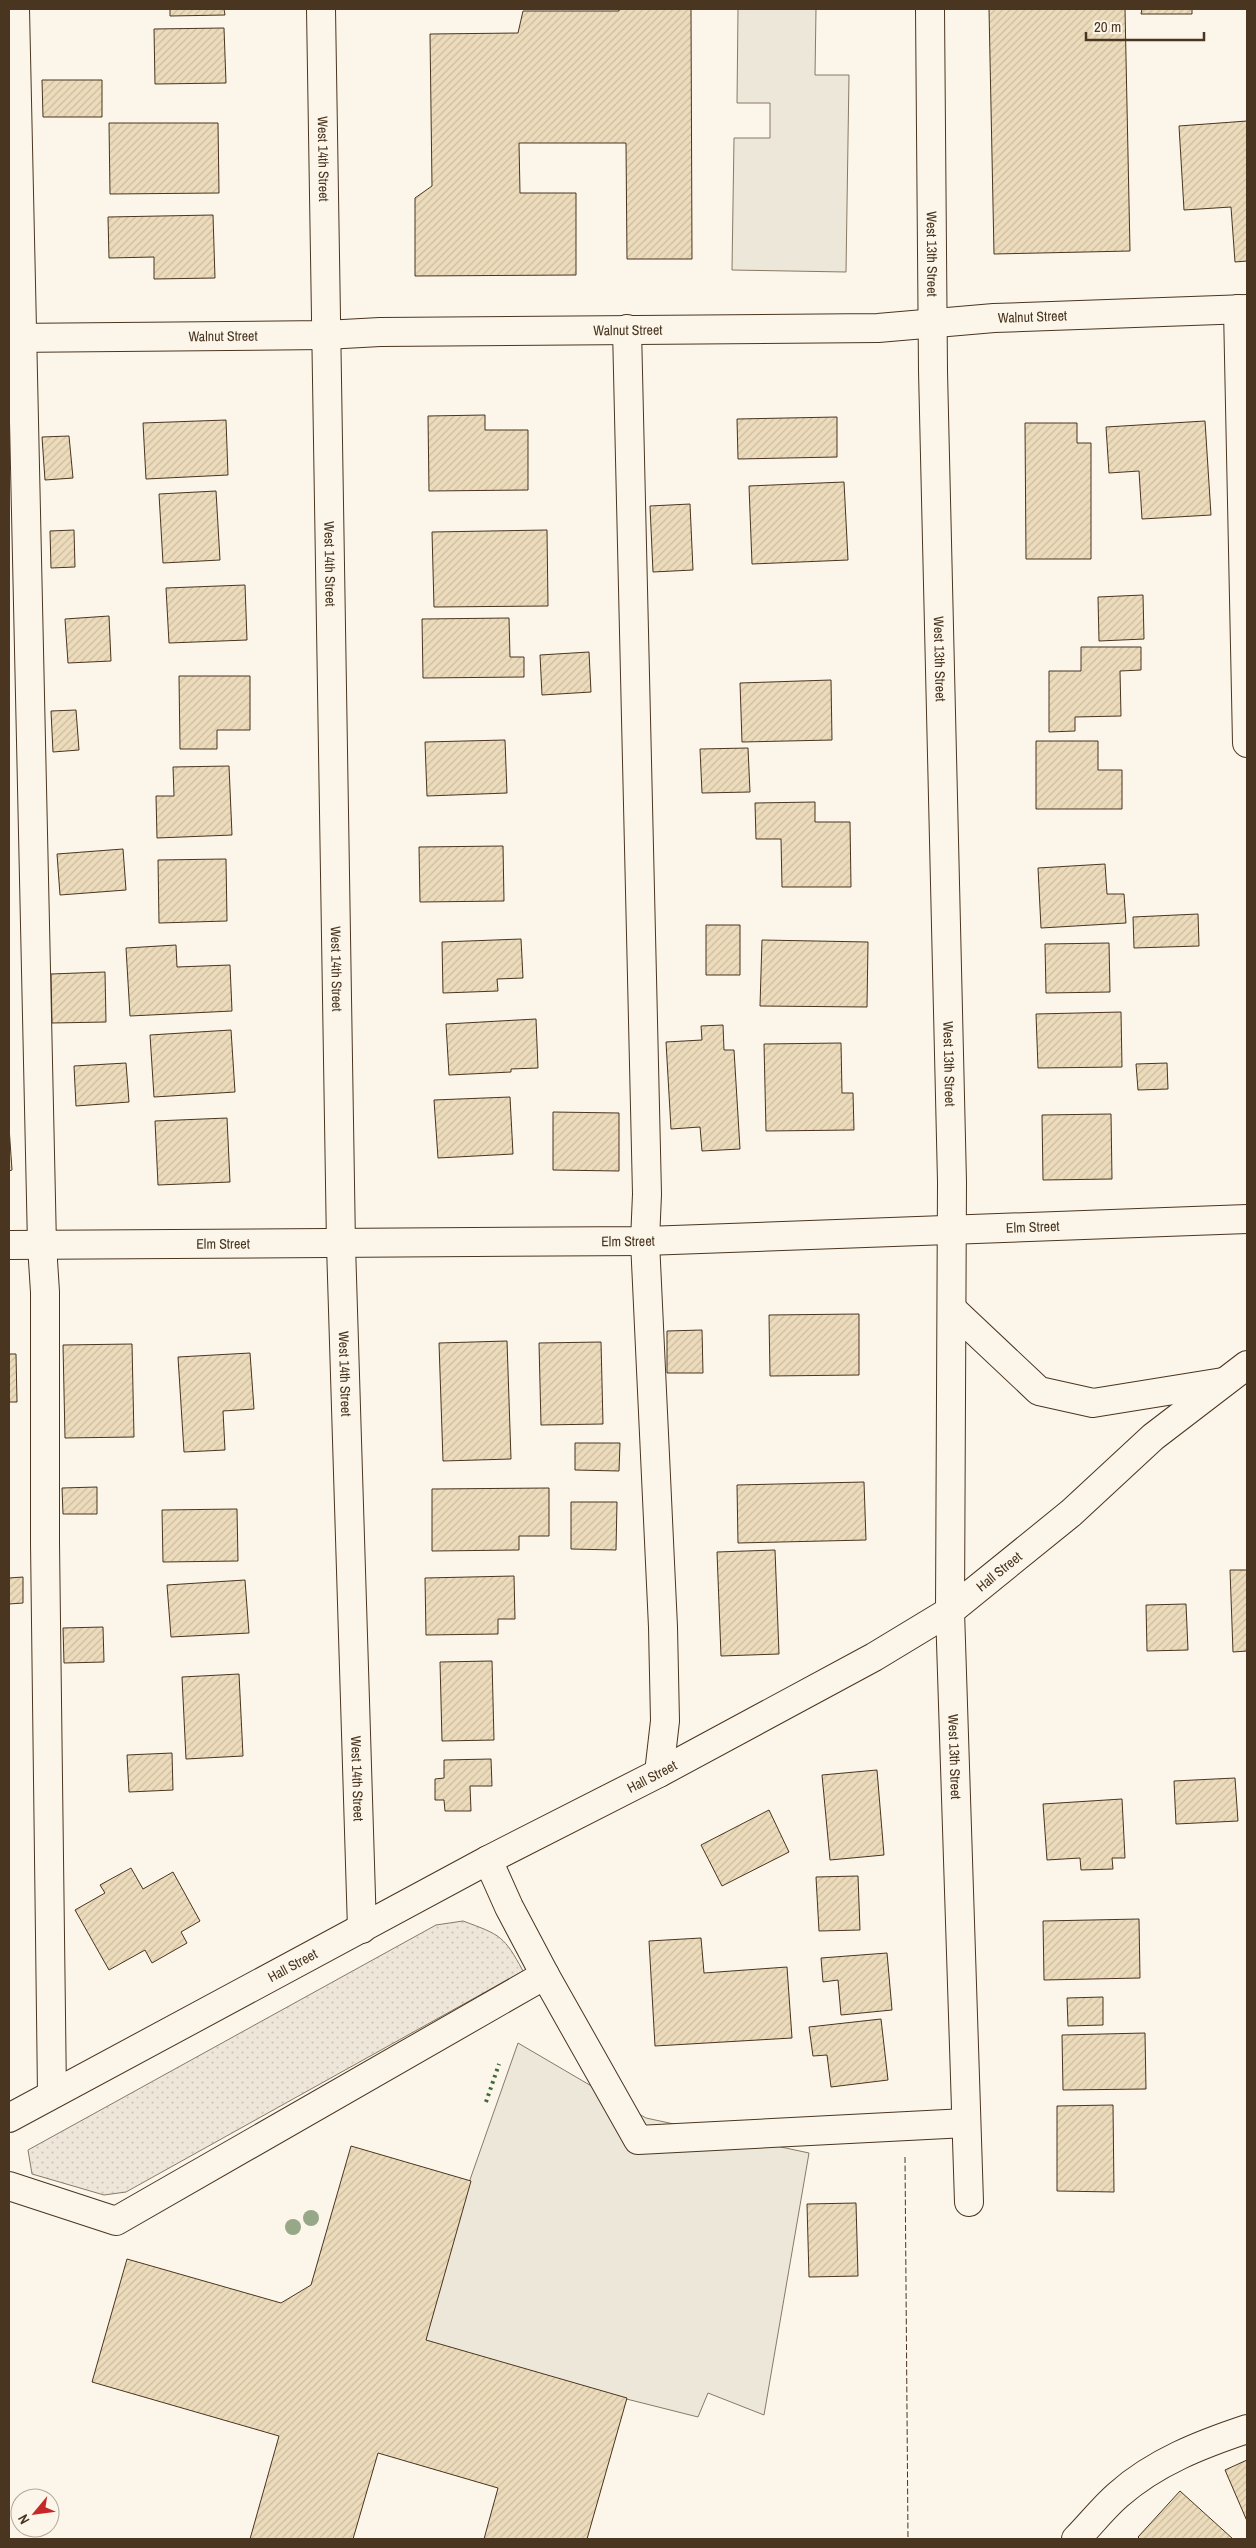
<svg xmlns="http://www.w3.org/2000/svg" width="1256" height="2548" font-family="'Archivo Narrow',sans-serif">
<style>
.grass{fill:url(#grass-dots);stroke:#887966}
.parking{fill:#ede7d9;stroke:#887966}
.building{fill:url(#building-hatch);stroke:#4a3520}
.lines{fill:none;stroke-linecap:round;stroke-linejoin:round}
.minor-casing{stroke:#4a3520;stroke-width:30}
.minor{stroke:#fbf6e9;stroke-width:28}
.hedge{stroke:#436837;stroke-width:4;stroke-dasharray:2.5 4;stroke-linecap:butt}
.fence{stroke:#4a3520;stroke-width:1;stroke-dasharray:6 2.5;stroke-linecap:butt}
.tree{fill:#96a887}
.labels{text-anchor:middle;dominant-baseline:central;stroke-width:4;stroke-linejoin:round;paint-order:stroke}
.street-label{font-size:14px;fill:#4a3520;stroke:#fbf6e9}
</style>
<defs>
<pattern id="grass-dots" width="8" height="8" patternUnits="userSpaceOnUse" patternTransform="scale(1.25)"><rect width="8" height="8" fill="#ede6d9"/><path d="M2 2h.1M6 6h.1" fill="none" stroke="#cdc6ba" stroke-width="1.8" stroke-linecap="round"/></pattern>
<pattern id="building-hatch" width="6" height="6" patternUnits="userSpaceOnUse" patternTransform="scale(1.25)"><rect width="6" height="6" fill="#ecdcbc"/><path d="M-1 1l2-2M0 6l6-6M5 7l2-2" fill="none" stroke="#ccbda1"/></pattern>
</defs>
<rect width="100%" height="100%" fill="#fbf6e9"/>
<!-- grass -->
<path class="grass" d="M 463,1921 C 501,1935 504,1936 523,1971 L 126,2192 L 104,2195 L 32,2174 L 28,2150 L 436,1925 Z"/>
<!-- parking -->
<path class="parking" d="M 738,9 L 816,9 L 815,75 L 849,75 L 846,272 L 732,270 L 734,138 L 770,138 L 770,103 L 737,103 Z
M 518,2043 L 646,2118 L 809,2153 L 764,2415 L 708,2393 L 698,2417 L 412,2345 Z"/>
<!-- building -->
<path class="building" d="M 170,9 L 224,9 L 225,15 L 170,16 Z
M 619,9 L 691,9 L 692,259 L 627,259 L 626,143 L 519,143 L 520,193 L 576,193 L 576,275 L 415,276 L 415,198 L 432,186 L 430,34 L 518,33 L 523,11 L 619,11 Z
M 989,9 L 1125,9 L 1130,251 L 994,254 Z
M 1142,9 L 1192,9 L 1192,14 L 1141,14 Z
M 224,28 L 226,83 L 155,84 L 154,29 Z
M 42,80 L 102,80 L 102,117 L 43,117 Z
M 1247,121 L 1247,261 L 1235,262 L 1231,207 L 1184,210 L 1179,126 Z
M 109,123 L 218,123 L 219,193 L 110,194 Z
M 213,215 L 215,278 L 154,279 L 154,257 L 109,258 L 108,217 Z
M 485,415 L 485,430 L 528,430 L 528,490 L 429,491 L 428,416 Z
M 837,417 L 837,457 L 738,459 L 737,419 Z
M 226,420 L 228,475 L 146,479 L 143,423 Z
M 1205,421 L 1211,515 L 1142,519 L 1139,471 L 1109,473 L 1106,427 Z
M 1025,423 L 1077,423 L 1077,443 L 1091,443 L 1091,559 L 1026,559 Z
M 69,436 L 73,478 L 45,480 L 42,437 Z
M 844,482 L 848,560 L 752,564 L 749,486 Z
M 216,491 L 220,560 L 163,563 L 159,494 Z
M 690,504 L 693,570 L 653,572 L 650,506 Z
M 74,530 L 75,567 L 51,568 L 50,531 Z
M 547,530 L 548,606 L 434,607 L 432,532 Z
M 245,585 L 247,640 L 169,643 L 166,588 Z
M 1143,595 L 1144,639 L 1099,641 L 1098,597 Z
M 109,616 L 111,661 L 68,663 L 65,619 Z
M 509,618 L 510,657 L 524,657 L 524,677 L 423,678 L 422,619 Z
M 1081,647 L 1141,647 L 1141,670 L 1120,671 L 1121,716 L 1075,717 L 1075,731 L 1049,732 L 1049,671 L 1081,671 Z
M 589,652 L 591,692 L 542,695 L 540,655 Z
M 179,676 L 250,676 L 250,730 L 217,730 L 217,749 L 180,749 Z
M 831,680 L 832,740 L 742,742 L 740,683 Z
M 76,710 L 79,750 L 53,752 L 51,711 Z
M 505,740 L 507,793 L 427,796 L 425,742 Z
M 1036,741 L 1098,741 L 1098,770 L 1122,770 L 1122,809 L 1036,809 Z
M 748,748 L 750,792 L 702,793 L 700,749 Z
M 229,766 L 232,835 L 157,838 L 156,796 L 174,796 L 173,767 Z
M 815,802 L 815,822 L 850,822 L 851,887 L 782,887 L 781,839 L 756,839 L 755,803 Z
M 503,846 L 504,901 L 420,902 L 419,847 Z
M 123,849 L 126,890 L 60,895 L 57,854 Z
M 226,859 L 227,921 L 159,923 L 158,860 Z
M 1105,864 L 1107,894 L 1124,894 L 1126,923 L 1041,928 L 1038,868 Z
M 1198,914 L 1199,946 L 1134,948 L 1133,917 Z
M 706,925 L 740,925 L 740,975 L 706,975 Z
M 521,939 L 523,978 L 497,979 L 498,991 L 443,993 L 442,942 Z
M 762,940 L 868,942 L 867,1007 L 760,1006 Z
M 1109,943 L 1110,992 L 1046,993 L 1045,944 Z
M 176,945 L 177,967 L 230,965 L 232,1011 L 130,1016 L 126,948 Z
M 105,972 L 106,1022 L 52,1023 L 51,974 Z
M 1121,1012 L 1122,1067 L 1038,1068 L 1036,1014 Z
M 536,1019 L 538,1068 L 511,1069 L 511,1072 L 449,1075 L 446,1024 Z
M 723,1025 L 724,1050 L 734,1050 L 740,1149 L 702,1151 L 700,1127 L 671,1129 L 666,1042 L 702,1040 L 701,1026 Z
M 231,1030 L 235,1092 L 154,1097 L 150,1035 Z
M 841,1043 L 842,1093 L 853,1093 L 854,1130 L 766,1131 L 764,1044 Z
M 126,1063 L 129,1102 L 76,1106 L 74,1066 Z
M 1167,1063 L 1168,1089 L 1138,1090 L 1136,1064 Z
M 510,1097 L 513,1154 L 438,1158 L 434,1100 Z
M 553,1112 L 619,1113 L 619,1171 L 553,1170 Z
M 1111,1114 L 1112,1179 L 1043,1180 L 1042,1115 Z
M 227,1118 L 230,1182 L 158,1185 L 155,1121 Z
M 9,1127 L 12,1170 L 9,1171 Z
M 859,1314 L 859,1375 L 770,1376 L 769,1315 Z
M 702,1330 L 703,1373 L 667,1373 L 667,1331 Z
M 507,1341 L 511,1459 L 443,1461 L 439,1343 Z
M 601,1342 L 603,1424 L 541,1425 L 539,1343 Z
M 132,1344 L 134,1437 L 65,1438 L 63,1345 Z
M 250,1353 L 254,1409 L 223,1411 L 225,1450 L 184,1452 L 178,1357 Z
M 9,1354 L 16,1354 L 17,1402 L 9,1402 Z
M 575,1443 L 620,1443 L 619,1471 L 575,1470 Z
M 864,1482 L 866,1540 L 738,1543 L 737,1485 Z
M 97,1487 L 97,1514 L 63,1514 L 62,1488 Z
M 549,1488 L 549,1536 L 519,1536 L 519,1550 L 432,1551 L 432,1489 Z
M 571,1502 L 617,1502 L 616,1550 L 571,1549 Z
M 237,1509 L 238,1561 L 163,1562 L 162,1510 Z
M 775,1550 L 779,1654 L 721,1656 L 717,1552 Z
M 1230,1570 L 1247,1570 L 1247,1651 L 1233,1652 Z
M 514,1576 L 515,1619 L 498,1619 L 498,1634 L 426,1635 L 425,1578 Z
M 23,1577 L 23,1603 L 9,1604 L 9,1578 Z
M 245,1580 L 249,1633 L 171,1637 L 167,1585 Z
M 1186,1604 L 1188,1650 L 1147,1651 L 1146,1605 Z
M 103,1627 L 104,1662 L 64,1663 L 63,1628 Z
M 492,1661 L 494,1740 L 442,1741 L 440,1662 Z
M 239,1674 L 243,1756 L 186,1759 L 182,1677 Z
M 172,1753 L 173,1790 L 129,1792 L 127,1755 Z
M 491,1759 L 492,1786 L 470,1786 L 471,1811 L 445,1811 L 444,1800 L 435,1800 L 435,1779 L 444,1778 L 444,1760 Z
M 877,1770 L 884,1855 L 830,1860 L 822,1775 Z
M 1235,1778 L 1238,1821 L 1176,1824 L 1174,1781 Z
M 1122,1799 L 1125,1858 L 1112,1858 L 1113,1869 L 1081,1870 L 1080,1858 L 1047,1860 L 1043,1804 Z
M 769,1810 L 789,1852 L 722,1886 L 701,1845 Z
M 131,1868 L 143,1889 L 173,1872 L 200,1921 L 181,1932 L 187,1943 L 152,1963 L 145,1950 L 109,1970 L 75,1910 L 105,1893 L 100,1885 Z
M 858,1876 L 860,1930 L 819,1931 L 816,1877 Z
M 1139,1919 L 1140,1978 L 1044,1980 L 1043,1921 Z
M 701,1938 L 704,1973 L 787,1967 L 792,2038 L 655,2046 L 649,1941 Z
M 887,1953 L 892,2010 L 841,2015 L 838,1980 L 823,1982 L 821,1958 Z
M 1103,1997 L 1103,2025 L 1068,2026 L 1067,1998 Z
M 881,2019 L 888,2080 L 831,2087 L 827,2055 L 813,2056 L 809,2027 Z
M 1145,2033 L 1146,2089 L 1063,2090 L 1062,2035 Z
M 1113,2105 L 1114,2192 L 1057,2191 L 1057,2106 Z
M 351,2146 L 471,2181 L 426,2340 L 627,2398 L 587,2539 L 484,2539 L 498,2488 L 378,2453 L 353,2539 L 250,2539 L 279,2436 L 92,2382 L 127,2259 L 281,2303 L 311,2285 Z
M 856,2203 L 858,2276 L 809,2277 L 807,2204 Z
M 1247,2460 L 1247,2521 L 1225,2470 Z
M 1180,2491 L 1233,2539 L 1140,2539 L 1138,2537 Z"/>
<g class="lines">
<!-- minor casing -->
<g class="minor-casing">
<g id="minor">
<path d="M 15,9 L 42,1245 L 45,1292 L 45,1543 L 52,2094"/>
<path id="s1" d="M 321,9 L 341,1245 L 362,1929"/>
<path id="s2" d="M 930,9 L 933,371 L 952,1182 L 950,1611 L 969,2202"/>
<path d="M 1238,309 L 1247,743"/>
<path d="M 627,329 L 647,1194 L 645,1241 L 663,1627 L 665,1721 L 659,1773"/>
<path id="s3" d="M 9,338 L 325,335 L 380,332 L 878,328 L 994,318 L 1247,309"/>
<path id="s4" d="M 9,1245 L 645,1241 L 1247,1219"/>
<path d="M 953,1310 L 1039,1391 L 1093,1403 L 1223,1382"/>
<path d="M 488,1860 L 509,1907 L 545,1975"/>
<path id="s5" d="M 9,2118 L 488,1860 L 659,1773 L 874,1657 L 950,1611 L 1071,1513 L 1153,1437 L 1247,1365"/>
<path d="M 9,2186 L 116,2221 L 545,1975 L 638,2140 L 966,2123"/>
<path d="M 1076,2539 C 1090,2525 1103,2508 1118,2495 C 1155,2462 1202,2444 1247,2429"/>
</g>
</g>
<!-- minor -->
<use href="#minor" class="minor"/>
<!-- hedge -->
<path class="hedge" d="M 486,2102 L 499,2064"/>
<!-- fence -->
<path class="fence" d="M 905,2157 L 908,2539"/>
</g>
<!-- trees -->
<g class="tree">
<circle cx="311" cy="2218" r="8"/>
<circle cx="293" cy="2227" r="8"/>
</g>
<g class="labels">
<!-- street labels -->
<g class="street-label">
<text stroke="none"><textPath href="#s1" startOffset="150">West 14th Street</textPath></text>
<text stroke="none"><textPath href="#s2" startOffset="245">West 13th Street</textPath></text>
<text stroke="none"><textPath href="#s3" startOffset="1024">Walnut Street</textPath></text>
<text stroke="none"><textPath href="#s3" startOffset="619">Walnut Street</textPath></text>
<text stroke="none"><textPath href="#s3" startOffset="214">Walnut Street</textPath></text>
<text stroke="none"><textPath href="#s1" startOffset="555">West 14th Street</textPath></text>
<text stroke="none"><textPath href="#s2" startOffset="650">West 13th Street</textPath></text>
<text stroke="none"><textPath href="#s1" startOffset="960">West 14th Street</textPath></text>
<text stroke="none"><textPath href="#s2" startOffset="1055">West 13th Street</textPath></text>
<text stroke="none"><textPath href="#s4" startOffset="1024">Elm Street</textPath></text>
<text stroke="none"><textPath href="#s4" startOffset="619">Elm Street</textPath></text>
<text stroke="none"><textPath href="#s4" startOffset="214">Elm Street</textPath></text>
<text stroke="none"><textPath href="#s1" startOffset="1365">West 14th Street</textPath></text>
<text stroke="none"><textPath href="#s5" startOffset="1132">Hall Street</textPath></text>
<text stroke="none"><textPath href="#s2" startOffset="1748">West 13th Street</textPath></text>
<text stroke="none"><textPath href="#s5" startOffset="728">Hall Street</textPath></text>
<text stroke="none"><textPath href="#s1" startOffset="1770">West 14th Street</textPath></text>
<text stroke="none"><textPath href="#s5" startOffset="322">Hall Street</textPath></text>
</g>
</g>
<!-- border -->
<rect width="1256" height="2548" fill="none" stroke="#4a3520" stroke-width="20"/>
<!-- north arrow -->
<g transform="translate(35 2513) rotate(241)"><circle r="24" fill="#fbf6e9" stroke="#b4a999"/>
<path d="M0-4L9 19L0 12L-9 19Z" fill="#c62828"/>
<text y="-8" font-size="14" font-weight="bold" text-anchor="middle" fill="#4a3520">N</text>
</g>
<!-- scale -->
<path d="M1086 32v8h118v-8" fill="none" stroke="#4a3520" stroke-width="2.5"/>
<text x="1094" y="32" font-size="15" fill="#4a3520" stroke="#fbf6e9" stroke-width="4" paint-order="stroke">20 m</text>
</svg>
